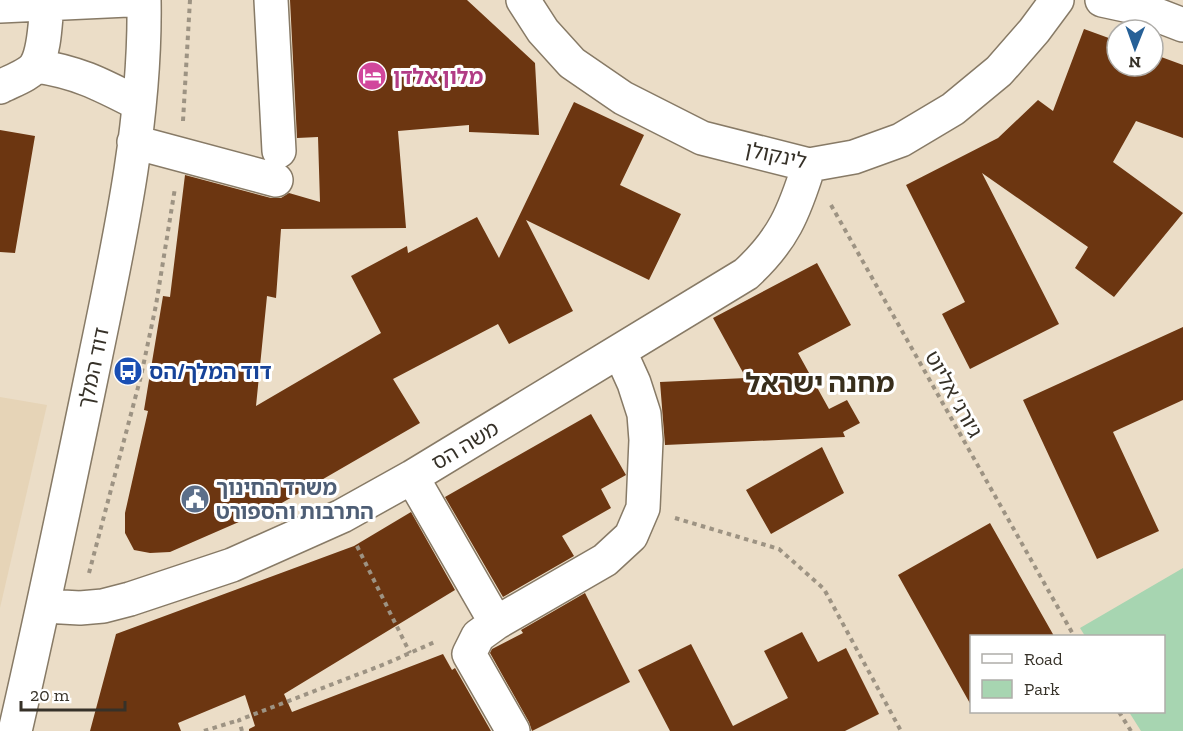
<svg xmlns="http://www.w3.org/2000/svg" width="1183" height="731" font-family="'Zilla Slab','Noto Sans Hebrew',serif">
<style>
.built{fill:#e6d4b7}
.green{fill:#a7d5b1}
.building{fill:#6c3611}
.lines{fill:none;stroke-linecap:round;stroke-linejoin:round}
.minor-casing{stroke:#877a66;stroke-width:36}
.path{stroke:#9d9383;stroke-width:4;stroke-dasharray:4.5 4.5;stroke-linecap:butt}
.minor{stroke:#fff;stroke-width:33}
.labels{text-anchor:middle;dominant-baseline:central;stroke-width:6;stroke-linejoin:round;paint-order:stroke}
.hotel-label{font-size:21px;font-weight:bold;fill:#b23c85;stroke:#fff;text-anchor:start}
.street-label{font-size:21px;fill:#363128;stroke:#fff}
.transit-label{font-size:21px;font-weight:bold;fill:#164399;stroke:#fff;text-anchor:start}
.service-label{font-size:21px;font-weight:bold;fill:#4e5e75;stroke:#fff;text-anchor:start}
.district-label{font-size:27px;font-weight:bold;fill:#382e1c;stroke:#fff}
</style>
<rect width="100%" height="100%" fill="#ebddc7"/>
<!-- built -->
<path class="built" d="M 0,397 L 47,405 L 0,608 Z"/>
<!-- green -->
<path class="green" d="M 1183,568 L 1183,731 L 1141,731 L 1129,712 L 1164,712 L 1164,636 L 1085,636 L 1080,628 Z"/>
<!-- building -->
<path class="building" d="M 290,0 L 467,0 L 535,63 L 539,135 L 469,132 L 469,125 L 398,131 L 406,228 L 281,229 L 276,298 L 267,296 L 256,406 L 381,333 L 351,276 L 407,246 L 408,253 L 477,217 L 499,258 L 574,102 L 644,135 L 620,185 L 681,214 L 649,280 L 526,220 L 573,311 L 509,344 L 498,324 L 393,379 L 420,423 L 280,504 L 170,552 L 150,553 L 134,550 L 125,533 L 125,513 L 148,411 L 144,410 L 163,296 L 170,297 L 185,175 L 271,198 L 281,198 L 289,193 L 320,202 L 318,137 L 297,138 Z
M 1084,29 L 1117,41 L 1117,66 L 1153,66 L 1153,54 L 1183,65 L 1183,138 L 1136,121 L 1113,162 L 1183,213 L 1114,297 L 1075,268 L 1088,247 L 982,173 L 1059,324 L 970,369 L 942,314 L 965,302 L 906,185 L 998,138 L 1038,100 L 1053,111 Z
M 0,130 L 35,136 L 15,253 L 0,252 Z
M 817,263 L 851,325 L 798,353 L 829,409 L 847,400 L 860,423 L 843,432 L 845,437 L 665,445 L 660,382 L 746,378 L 713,318 Z
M 1183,327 L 1183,400 L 1113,432 L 1159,531 L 1097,559 L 1023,400 Z
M 591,414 L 626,475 L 601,489 L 611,508 L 562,536 L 574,556 L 503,597 L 445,497 Z
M 822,447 L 844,493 L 771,534 L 746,490 Z
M 411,512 L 455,590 L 284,694 L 292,712 L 443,654 L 452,670 L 455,668 L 491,731 L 249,731 L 249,729 L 255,726 L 245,695 L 178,723 L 181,731 L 90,731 L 116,634 L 354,546 Z
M 990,523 L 1054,636 L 972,636 L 972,707 L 898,575 Z
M 585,593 L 630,682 L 532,731 L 529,722 L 490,653 L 492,649 L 523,633 L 521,630 Z
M 802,632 L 818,662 L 846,648 L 879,714 L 845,731 L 670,731 L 638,670 L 691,644 L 733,726 L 788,698 L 764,651 Z"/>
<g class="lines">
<!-- minor casing -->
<g class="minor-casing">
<path id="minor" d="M 271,0 L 279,151
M 523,0 L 543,31 L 572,63 L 623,98 L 702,138 L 809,165 L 854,157 L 901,140 L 953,109 L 999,71 L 1034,31 L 1057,0
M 1102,0 L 1139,8 L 1183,25
M 0,6 L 128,0
M 36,66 C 78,72 102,85 139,104
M 0,87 C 11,81 30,75 36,65 C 45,50 45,22 47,5
M 134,142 L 276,180
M 412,477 L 496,623 L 605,560 L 631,536 L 643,508 L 646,440 L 644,414 L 634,383 L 620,352
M 44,606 L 80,608 L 103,606 L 130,599 L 232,565 L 342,516 L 412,477 L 746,274 C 783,240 794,213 809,165
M 496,623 L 478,636 L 469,654 L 513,731
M 15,731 C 44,606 70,480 96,354 C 120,238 146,119 144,0"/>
</g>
<!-- path -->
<path class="path" d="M 183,121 L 190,0
M 831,205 L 1074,636
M 675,518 L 779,549 L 824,589 L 901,731
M 357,546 L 410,653
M 89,573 L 141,376 L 156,305 L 175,188
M 1119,712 L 1131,731
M 204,731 L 239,720
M 242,731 L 239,720 L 385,664 L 437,641"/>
<!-- minor -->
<use href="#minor" class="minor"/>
</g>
<!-- icons -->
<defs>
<g id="hotel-disc" transform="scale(1.5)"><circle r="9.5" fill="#d1479c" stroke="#fff"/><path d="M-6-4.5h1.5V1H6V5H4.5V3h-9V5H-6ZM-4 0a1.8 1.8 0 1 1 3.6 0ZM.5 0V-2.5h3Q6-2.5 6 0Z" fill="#fff"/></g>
<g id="bus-disc" transform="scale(1.5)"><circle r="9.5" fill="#1a4fb4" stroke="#fff"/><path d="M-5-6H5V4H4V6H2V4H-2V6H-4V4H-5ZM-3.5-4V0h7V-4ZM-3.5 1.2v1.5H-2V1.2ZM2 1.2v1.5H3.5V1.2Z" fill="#fff"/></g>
<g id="civic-disc" transform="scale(1.5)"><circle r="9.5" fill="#5c6f8a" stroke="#fff"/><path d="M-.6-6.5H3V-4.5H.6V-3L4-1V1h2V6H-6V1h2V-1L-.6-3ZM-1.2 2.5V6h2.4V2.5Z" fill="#fff"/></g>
</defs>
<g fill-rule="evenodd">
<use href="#hotel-disc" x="372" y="76"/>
<use href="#bus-disc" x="128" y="371"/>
<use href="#civic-disc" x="195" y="499"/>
</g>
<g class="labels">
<!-- hotel labels -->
<g class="hotel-label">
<text x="393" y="76">מלון אלדן</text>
</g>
<!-- street labels -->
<g class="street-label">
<text transform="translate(776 155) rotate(12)">לינקולן</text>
<text transform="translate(93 368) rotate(-78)">דוד המלך</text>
<text transform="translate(954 394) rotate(61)">ג׳ורג׳ אליוט</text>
<text transform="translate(465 445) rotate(-31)">משה הס</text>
</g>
<!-- transit labels -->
<g class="transit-label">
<text x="149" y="371">דוד המלך/הס</text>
</g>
<!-- service labels -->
<g class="service-label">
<text x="216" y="487">משרד החינוך<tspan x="216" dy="24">התרבות והספורט</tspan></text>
</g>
<!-- district labels -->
<g class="district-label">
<text x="820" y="383">מחנה ישראל</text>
</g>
</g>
<!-- legend -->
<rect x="970" y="635" width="195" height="78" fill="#ffffff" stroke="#afada9" stroke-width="1.5"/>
<rect x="982" y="654" width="30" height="9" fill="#ffffff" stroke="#afada9" stroke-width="1.5"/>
<text x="1024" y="665" font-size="18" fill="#363128">Road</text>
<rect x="982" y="680" width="30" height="18" fill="#a7d5b1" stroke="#afada9" stroke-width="1.5"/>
<text x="1024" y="695" font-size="18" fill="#363128">Park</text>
<!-- north arrow -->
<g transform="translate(1135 48) rotate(181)"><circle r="28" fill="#ffffff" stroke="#afada9" stroke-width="1.5"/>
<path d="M0-4.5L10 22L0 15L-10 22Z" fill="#266097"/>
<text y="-9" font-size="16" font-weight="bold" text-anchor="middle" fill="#363128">N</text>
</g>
<!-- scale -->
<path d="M21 701v9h104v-9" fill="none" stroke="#363128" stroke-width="3"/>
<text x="30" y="701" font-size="18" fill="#363128" stroke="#ffffff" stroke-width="4.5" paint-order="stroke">20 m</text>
</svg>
